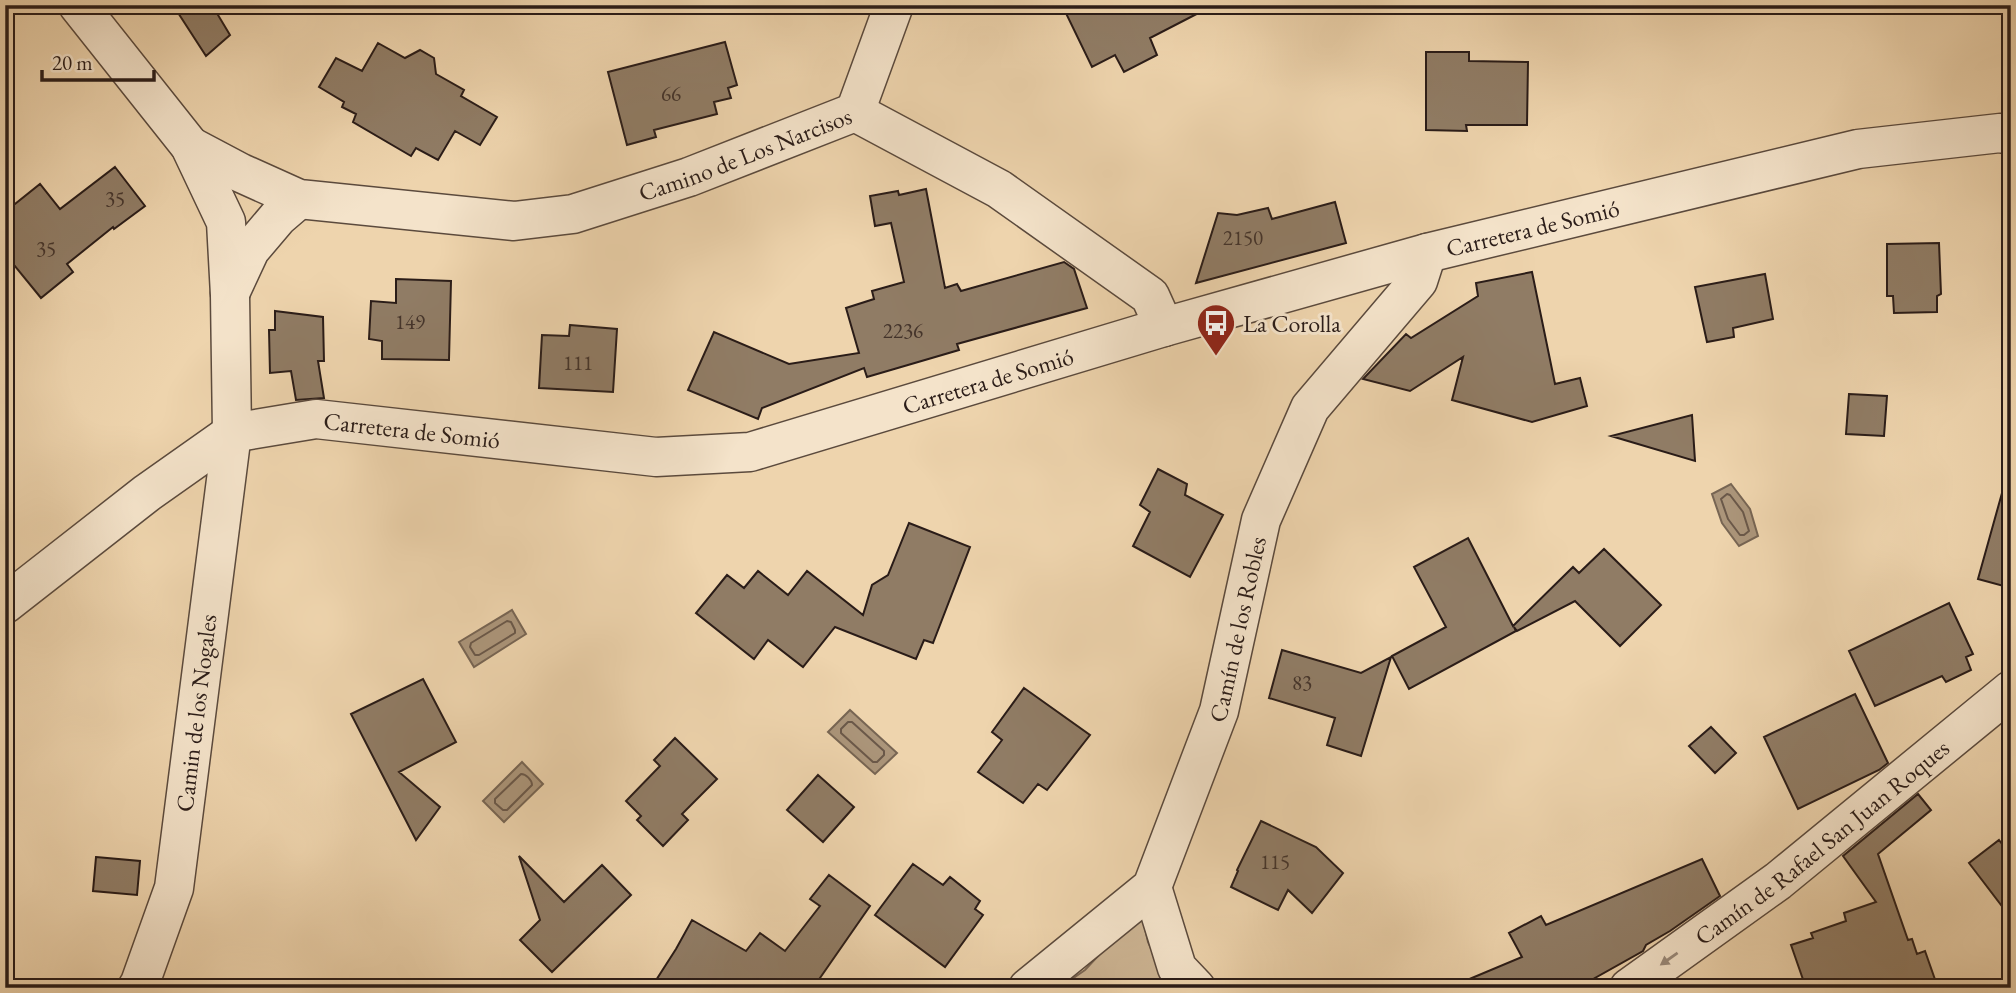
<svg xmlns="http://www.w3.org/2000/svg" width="2016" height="993" font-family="'EB Garamond',serif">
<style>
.green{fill:#cdb594;stroke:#7c6856;stroke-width:2}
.water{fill:#ab957a;stroke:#776553;stroke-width:2}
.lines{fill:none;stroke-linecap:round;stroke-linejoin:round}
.shore{stroke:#6a5849;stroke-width:2}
.building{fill:#907c65;stroke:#2a1c18;stroke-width:2}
.minor-casing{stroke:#5b4a3d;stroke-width:41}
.tertiary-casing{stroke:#5b4a3d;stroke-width:41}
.minor{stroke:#f4e3ca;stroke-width:38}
.tertiary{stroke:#f4e3ca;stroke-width:38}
.oneway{fill:#99897a}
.labels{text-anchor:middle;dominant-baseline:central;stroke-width:6;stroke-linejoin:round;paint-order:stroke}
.number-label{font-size:21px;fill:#44342b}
.street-label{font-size:24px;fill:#2a1c18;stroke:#f4e3ca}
.poi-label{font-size:24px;fill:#2a1c18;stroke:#f4e3ca;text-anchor:start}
</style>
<rect width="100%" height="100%" fill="#eed4ad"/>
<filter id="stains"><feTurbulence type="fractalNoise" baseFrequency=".00286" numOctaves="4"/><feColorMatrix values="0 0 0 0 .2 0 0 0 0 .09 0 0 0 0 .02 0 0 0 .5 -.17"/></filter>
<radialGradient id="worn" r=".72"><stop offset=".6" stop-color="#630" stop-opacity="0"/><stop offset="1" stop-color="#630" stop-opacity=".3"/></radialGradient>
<!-- green -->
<path class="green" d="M 1141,910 L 1148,942 L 1169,988 L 1059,988 L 1085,970 Z"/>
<!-- water -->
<path class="water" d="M 1731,484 L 1750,509 L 1758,536 L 1739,546 L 1722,523 L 1712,494 Z
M 512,610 L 526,634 L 474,667 L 459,642 Z
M 850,710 L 897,753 L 875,774 L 828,732 Z
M 522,762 L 543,784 L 504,822 L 483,801 Z"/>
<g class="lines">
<!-- shore -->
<path class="shore" d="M 1727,494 L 1730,495 L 1743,512 L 1749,531 L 1744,535 L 1740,535 L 1728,519 L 1721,499 Z
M 507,621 L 511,622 L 515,630 L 515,633 L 479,655 L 475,655 L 470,647 L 471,643 Z
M 848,722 L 852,722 L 884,751 L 884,755 L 877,762 L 873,762 L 841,733 L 841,729 Z
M 521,774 C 526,774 532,780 532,785 L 507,810 L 503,810 L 495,803 L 495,799 Z"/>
</g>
<!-- building -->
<path class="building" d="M 173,5 L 212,5 L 230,35 L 206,56 Z
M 1062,5 L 1214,5 L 1150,38 L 1157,55 L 1124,72 L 1115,55 L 1092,67 Z
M 725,42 L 737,85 L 728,88 L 731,98 L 714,102 L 717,114 L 654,130 L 656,137 L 627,145 L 608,72 Z
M 378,43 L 405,58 L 420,50 L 434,58 L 436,74 L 464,90 L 461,96 L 497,117 L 480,145 L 455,131 L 438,160 L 416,148 L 411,156 L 353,122 L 356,114 L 342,107 L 344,102 L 319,87 L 336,58 L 362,71 Z
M 1426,52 L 1469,52 L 1469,61 L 1528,62 L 1527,125 L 1466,125 L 1467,131 L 1426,130 Z
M 115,167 L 145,206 L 114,229 L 113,227 L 67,264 L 73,272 L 41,298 L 5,254 L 5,212 L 40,184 L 60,209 Z
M 926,189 L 945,288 L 957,284 L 961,291 L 1064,262 L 1074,269 L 1087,308 L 957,344 L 959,350 L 867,377 L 864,368 L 762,408 L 758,419 L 688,390 L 714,332 L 789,364 L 859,353 L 846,308 L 874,299 L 872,291 L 904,282 L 891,223 L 875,226 L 870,196 L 898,191 L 899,195 Z
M 1335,202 L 1346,243 L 1196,283 L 1218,213 L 1237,215 L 1268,208 L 1272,219 Z
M 1939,243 L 1941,294 L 1937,296 L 1937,312 L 1894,313 L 1893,296 L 1887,296 L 1887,244 Z
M 1532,272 L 1555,384 L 1580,378 L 1587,406 L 1532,422 L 1452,400 L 1463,357 L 1410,391 L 1363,379 L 1406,334 L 1411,338 L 1478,296 L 1476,283 Z
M 1765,274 L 1773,319 L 1733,328 L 1734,337 L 1707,342 L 1695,287 Z
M 396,279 L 451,281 L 449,360 L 382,359 L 382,341 L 369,339 L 371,301 L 396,303 Z
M 275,311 L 323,317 L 324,361 L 318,361 L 324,398 L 296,400 L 291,371 L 270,373 L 269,330 L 275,330 Z
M 570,325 L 617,329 L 613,392 L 539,388 L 542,335 L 569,336 Z
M 1849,394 L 1887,396 L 1884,436 L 1846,434 Z
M 1692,415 L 1695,461 L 1611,436 Z
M 1158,469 L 1187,484 L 1185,495 L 1223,515 L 1190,577 L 1133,546 L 1150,512 L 1140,505 Z
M 2002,493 L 2011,494 L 2011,588 L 1978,579 Z
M 909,523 L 970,547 L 933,643 L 924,640 L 916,659 L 835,627 L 803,667 L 768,640 L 754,659 L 696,613 L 727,575 L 744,588 L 758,571 L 788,595 L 807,571 L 863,615 L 872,585 L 888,575 Z
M 1468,538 L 1513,626 L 1573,567 L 1579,573 L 1604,549 L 1661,605 L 1620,646 L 1575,601 L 1517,631 L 1514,627 L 1516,631 L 1409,689 L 1392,656 L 1446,627 L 1414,567 Z
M 1949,603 L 1973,654 L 1966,657 L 1971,670 L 1946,682 L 1942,676 L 1875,706 L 1849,651 Z
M 1282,650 L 1361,673 L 1391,657 L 1361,756 L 1327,745 L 1335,718 L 1269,698 Z
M 423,679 L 456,742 L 399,772 L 440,807 L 416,840 L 351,714 Z
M 1024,688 L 1090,735 L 1047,790 L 1038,784 L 1023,803 L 978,772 L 1002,740 L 992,732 Z
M 1855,694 L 1888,763 L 1879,770 L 1798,809 L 1764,737 Z
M 1711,727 L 1736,753 L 1715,773 L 1689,746 Z
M 675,738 L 717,779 L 682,814 L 688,820 L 663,846 L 637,820 L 641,816 L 626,801 L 660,766 L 654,760 Z
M 818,775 L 854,807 L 823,842 L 787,810 Z
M 1918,794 L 1931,810 L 1878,854 L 1908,940 L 1912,939 L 1917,954 L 1925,951 L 1938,988 L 1806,988 L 1791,945 L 1813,938 L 1811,933 L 1846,921 L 1844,913 L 1876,902 L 1843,856 Z
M 1261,821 L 1316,847 L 1343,873 L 1312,913 L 1288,890 L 1278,910 L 1231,887 L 1238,871 L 1237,870 Z
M 1999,840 L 2011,856 L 2011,918 L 1969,863 Z
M 519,856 L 564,902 L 602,865 L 631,895 L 552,972 L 520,940 L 540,920 Z
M 96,857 L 140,861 L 137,895 L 93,891 Z
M 1702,859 L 1720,896 L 1670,931 L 1646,945 L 1643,951 L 1577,988 L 1448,988 L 1522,957 L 1509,933 L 1541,916 L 1546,925 Z
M 913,864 L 943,885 L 950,877 L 980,901 L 975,909 L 983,915 L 945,967 L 875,915 Z
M 829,875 L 870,906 L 813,988 L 651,988 L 676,949 L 692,920 L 746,951 L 760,933 L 785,951 L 820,906 L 810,899 Z"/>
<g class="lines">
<!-- minor casing -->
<g class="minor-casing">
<g id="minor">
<path d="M 78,5 L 190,146 L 226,222 L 230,295 L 232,433 L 174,888 L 140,983 L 137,988"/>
<path d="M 855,112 L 894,5"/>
<path id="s1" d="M 190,146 L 241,173 L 299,199 L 514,221 L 573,214 L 689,177 L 855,112 L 999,189 L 1150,296 L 1164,327"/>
<path d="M 230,293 L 250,250 L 278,217 L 299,199"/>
<path d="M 1152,887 L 1177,968 L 1196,988"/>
<path id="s2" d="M 1028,988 L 1152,887 L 1219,711 L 1261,520 L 1310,408 L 1418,281 L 1427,253"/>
<path id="s3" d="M 1629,988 L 1778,881 L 2011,690"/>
</g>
</g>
<!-- tertiary casing -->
<g class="tertiary-casing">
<g id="tertiary">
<path id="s4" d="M 5,604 L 147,493 L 232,433 L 316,419 L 656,457 L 750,452 L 1164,327 L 1427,253 L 1858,149 L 2000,133 L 2011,135"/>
</g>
</g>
<!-- minor -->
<use href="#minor" class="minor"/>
<!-- tertiary -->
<use href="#tertiary" class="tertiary"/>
</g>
<!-- one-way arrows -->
<defs><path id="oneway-solid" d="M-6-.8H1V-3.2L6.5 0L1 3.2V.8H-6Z" transform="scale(1.75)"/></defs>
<use class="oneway" href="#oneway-solid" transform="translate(1669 959) rotate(145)"/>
<!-- icons -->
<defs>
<g id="bus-pin" transform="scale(2.0125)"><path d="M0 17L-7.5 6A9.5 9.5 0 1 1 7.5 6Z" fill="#8f2418" stroke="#f4e3ca"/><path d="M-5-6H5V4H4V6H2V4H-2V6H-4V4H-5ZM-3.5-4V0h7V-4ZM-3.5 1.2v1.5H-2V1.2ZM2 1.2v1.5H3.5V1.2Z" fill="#fff"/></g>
</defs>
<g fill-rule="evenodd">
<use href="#bus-pin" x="1216" y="323"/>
</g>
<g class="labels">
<!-- number labels -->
<g class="number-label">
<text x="671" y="93">66</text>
<text x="115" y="198">35</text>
<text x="1243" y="237">2150</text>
<text x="46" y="248">35</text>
<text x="410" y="321">149</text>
<text x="903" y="330">2236</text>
<text x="578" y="362">111</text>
<text x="1302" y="682">83</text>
<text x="1275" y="861">115</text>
</g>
<!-- street labels -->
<g class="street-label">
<text stroke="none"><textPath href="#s1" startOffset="579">Camino de Los Narcisos</textPath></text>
<text stroke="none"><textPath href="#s4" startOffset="1620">Carretera de Somió</textPath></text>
<text stroke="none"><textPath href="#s4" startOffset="1054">Carretera de Somió</textPath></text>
<text stroke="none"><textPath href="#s4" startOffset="466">Carretera de Somió</textPath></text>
<text stroke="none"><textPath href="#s2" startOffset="432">Camín de los Robles</textPath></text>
<text transform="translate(196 713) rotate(-83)">Camin de los Nogales</text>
<text stroke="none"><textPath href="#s3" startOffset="242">Camín de Rafael San Juan Roques</textPath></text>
</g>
<!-- poi labels -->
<g class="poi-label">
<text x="1243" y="323">La Corolla</text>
</g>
</g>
<!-- margin -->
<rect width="2016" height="993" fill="none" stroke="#eed4ad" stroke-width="28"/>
<rect x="7" y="7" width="2002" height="979" fill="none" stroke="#2a1c18" stroke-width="3.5"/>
<rect x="14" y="14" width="1988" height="965" fill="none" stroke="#2a1c18" stroke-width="2"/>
<!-- scale -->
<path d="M42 70v10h112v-10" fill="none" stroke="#2a1c18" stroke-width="3.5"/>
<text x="52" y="70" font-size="21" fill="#2a1c18" stroke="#f4e3ca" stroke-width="5" paint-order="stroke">20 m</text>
<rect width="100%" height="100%" filter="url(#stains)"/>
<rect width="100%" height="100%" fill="url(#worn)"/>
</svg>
